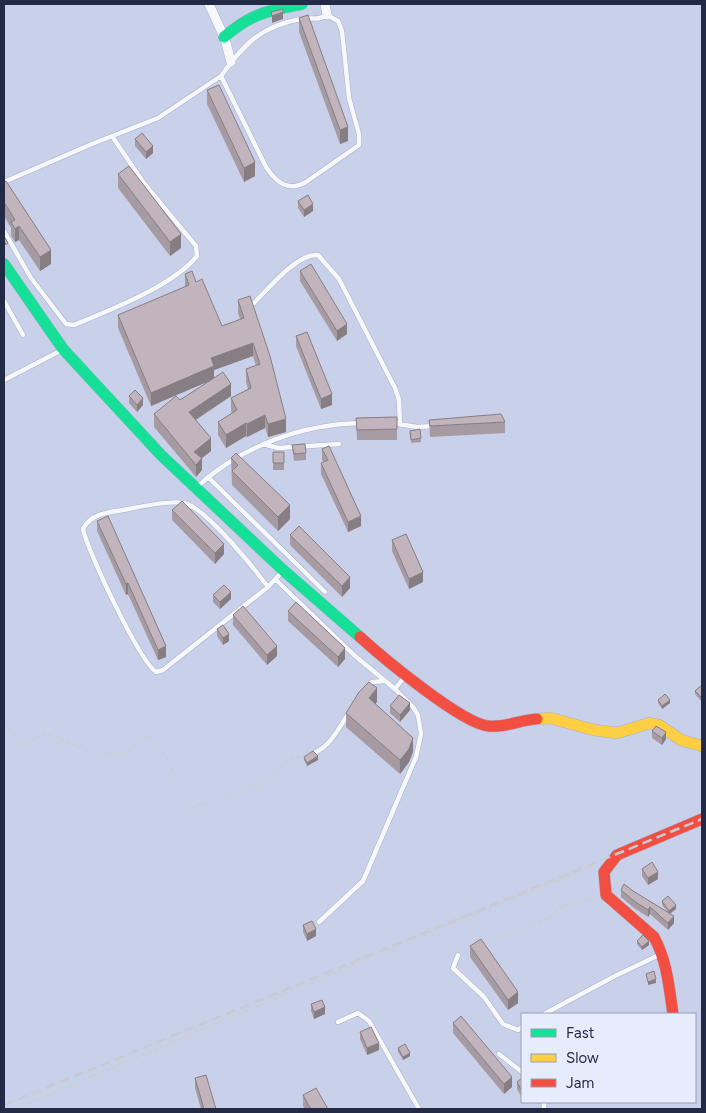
<svg xmlns="http://www.w3.org/2000/svg" width="706" height="1113" font-family="Figtree,sans-serif">
<style>
.lines{fill:none;stroke-linecap:round;stroke-linejoin:round}
.lane-casing{stroke:#a8afc9;stroke-width:5.5}
.street-casing{stroke:#a8afc9;stroke-width:10}
.fast-casing{stroke:#a8afc9;stroke-width:12}
.slow-casing{stroke:#a8afc9;stroke-width:12}
.jam-casing{stroke:#a8afc9;stroke-width:12}
.path{stroke:#cbced6;stroke-width:2;stroke-dasharray:4 2.5;stroke-linecap:butt}
.lane{stroke:#f7f8fc;stroke-width:4.5}
.street{stroke:#f7f8fc;stroke-width:9}
.fast{stroke:#16e098;stroke-width:11}
.slow{stroke:#ffcf43;stroke-width:11}
.jam{stroke:#f24e42;stroke-width:11}
.rail{stroke:#c9cbd3;stroke-width:2.5;stroke-dasharray:10 5;stroke-linecap:butt}
.wall{fill:#a69ba3}
.shaded-wall{fill:#877e84}
.building{fill:#c1b4bd;stroke:#877e84}
</style>
<rect width="100%" height="100%" fill="#c9d1ea"/>
<g class="lines">
<!-- lane casing -->
<g class="lane-casing">
<path id="lane" d="M 4,182 L 92,144 L 158,118 L 221,76 L 266,167 C 277,183 288,192 306,182 L 359,145 L 359,134 L 349,98 L 342,31 L 338,21 L 327,15 C 318,21 311,17 301,19 C 261,26 244,44 221,76
M 4,231 L 31,278 L 66,324 L 74,325 C 110,310 173,286 197,256 L 196,246 L 143,182 L 112,136
M 4,301 L 23,335
M 253,304 C 268,289 297,253 318,255 L 339,279 L 395,388 L 399,400 L 400,424
M 4,380 L 62,350
M 392,423 L 417,427 L 434,426
M 263,444 L 278,448 L 339,444
M 208,477 L 325,592
M 198,486 C 242,446 302,424 362,423
M 275,579 L 354,655 L 395,689
M 268,587 C 253,567 206,508 184,503 C 169,500 139,507 123,510 C 108,512 90,514 83,529 C 88,552 139,660 156,672 L 163,670 L 268,587 L 282,572
M 367,686 L 372,682 L 384,681
M 316,752 C 332,744 339,727 349,713
M 319,922 L 363,881 L 416,757 L 421,734 L 418,715 L 413,707 L 395,689 L 405,676
M 458,955 L 453,968 L 484,997 L 503,1024 L 518,1030 L 522,1027
M 544,1014 L 615,976 L 661,954
M 338,1022 L 358,1013 L 369,1021 L 419,1109
M 499,1054 L 522,1072
M 544,1102 L 544,1109"/>
</g>
<!-- street casing -->
<g class="street-casing">
<path id="street" d="M 209,4 L 225,39 L 231,62
M 325,4 L 327,15"/>
</g>
<!-- fast casing -->
<g class="fast-casing">
<path id="fast" d="M 224,37 C 252,13 267,11 302,4
M 4,264 L 63,349 L 161,455 L 283,570 L 360,637"/>
</g>
<!-- slow casing -->
<g class="slow-casing">
<path id="slow" d="M 537,719 L 550,718 L 594,730 L 617,733 L 650,723 L 659,725 L 681,740 L 702,746"/>
</g>
<!-- jam casing -->
<g class="jam-casing">
<path id="jam" d="M 360,637 C 382,657 461,723 488,726 C 505,728 520,720 537,719
M 673,1014 C 669,987 667,961 654,937 L 606,895 L 604,872 L 617,855 L 702,819"/>
</g>
<!-- path -->
<path class="path" d="M 4,724 L 21,746 L 46,733 L 96,754 L 124,753 L 148,736 L 163,752 L 191,808 L 261,784 L 291,759 L 309,754
M 484,944 L 551,917 L 560,907 L 596,897
M 16,1109 L 416,938 L 596,865"/>
<!-- lane -->
<use href="#lane" class="lane"/>
<!-- street -->
<use href="#street" class="street"/>
<!-- fast -->
<use href="#fast" class="fast"/>
<!-- slow -->
<use href="#slow" class="slow"/>
<!-- jam -->
<use href="#jam" class="jam"/>
<!-- rail -->
<path class="rail" d="M 4,1105 L 702,819"/>
</g>
<!-- wall -->
<path class="wall" d="M 299,18 L 348,141 L 340,144 L 299,32 Z
M 207,90 L 255,176 L 244,182 L 207,104 Z
M 135,139 L 153,153 L 146,159 L 135,146 Z
M 118,174 L 181,248 L 170,256 L 118,188 Z
M 4,182 L 51,264 L 40,271 L 19,240 L 15,242 L 11,236 L 11,228 L 4,216 Z
M 298,201 L 313,211 L 304,217 L 298,208 Z
M 300,271 L 347,334 L 337,341 L 300,281 Z
M 185,274 L 196,282 L 222,326 L 240,319 L 238,313 L 238,300 L 286,432 L 268,437 L 265,428 L 247,437 L 246,436 L 226,448 L 218,435 L 218,422 L 232,413 L 231,411 L 231,398 L 248,389 L 246,382 L 246,369 L 256,366 L 253,356 L 214,370 L 214,378 L 231,396 L 196,420 L 211,451 L 202,458 L 202,470 L 196,477 L 154,427 L 154,414 L 180,400 L 209,381 L 151,406 L 118,328 L 118,315 L 185,287 Z
M 296,336 L 332,405 L 321,409 L 296,346 Z
M 129,396 L 143,405 L 137,412 L 129,403 Z
M 397,417 L 397,440 L 357,440 L 356,418 Z
M 429,420 L 505,422 L 505,433 L 430,437 Z
M 410,431 L 421,438 L 421,442 L 411,443 Z
M 292,445 L 306,453 L 306,460 L 294,461 Z
M 322,449 L 361,526 L 348,532 L 321,474 L 321,463 L 324,462 L 322,460 Z
M 273,452 L 284,452 L 284,470 L 273,470 Z
M 231,458 L 290,519 L 278,531 L 232,485 Z
M 172,510 L 224,554 L 215,564 L 172,520 Z
M 97,521 L 166,657 L 158,660 L 128,594 L 126,595 L 97,531 Z
M 290,535 L 350,588 L 342,597 L 290,545 Z
M 392,540 L 423,582 L 409,589 L 392,551 Z
M 213,595 L 231,599 L 220,609 L 213,602 Z
M 288,611 L 345,659 L 338,667 L 288,621 Z
M 233,615 L 277,656 L 267,665 L 233,625 Z
M 217,629 L 229,641 L 223,645 L 217,636 Z
M 702,685 L 702,702 L 695,694 L 695,691 Z
M 658,700 L 670,703 L 662,709 L 658,703 Z
M 377,702 L 375,703 L 413,752 L 409,762 L 400,774 L 346,727 L 346,713 Z
M 390,706 L 410,710 L 400,722 L 390,713 Z
M 652,731 L 666,739 L 662,745 L 652,738 Z
M 304,757 L 318,760 L 307,766 L 304,760 Z
M 642,869 L 658,879 L 648,885 L 642,876 Z
M 621,890 L 633,891 L 668,912 L 662,905 L 662,901 L 676,909 L 670,914 L 674,923 L 668,930 L 650,914 L 648,917 L 634,908 L 621,897 Z
M 303,925 L 316,936 L 307,941 L 303,932 Z
M 637,941 L 649,945 L 642,950 L 637,944 Z
M 470,946 L 518,1003 L 508,1010 L 470,957 Z
M 311,1004 L 325,1014 L 314,1019 L 311,1011 Z
M 453,1023 L 512,1087 L 504,1094 L 453,1033 Z
M 360,1032 L 379,1050 L 367,1055 L 360,1039 Z
M 398,1048 L 410,1056 L 403,1060 L 398,1052 Z
M 195,1078 L 216,1109 L 201,1109 L 195,1088 Z
M 522,1078 L 522,1098 L 517,1089 L 517,1082 Z
M 303,1095 L 328,1109 L 305,1109 L 303,1106 Z"/>
<!-- shaded-wall -->
<path class="shaded-wall" d="M 283,12 L 283,19 L 272,23 L 272,16 Z
M 348,127 L 348,141 L 340,144 L 340,130 Z
M 153,146 L 153,153 L 146,159 L 146,152 Z
M 255,162 L 255,176 L 244,182 L 244,168 Z
M 313,204 L 313,211 L 304,217 L 304,210 Z
M 19,226 L 19,240 L 15,242 L 15,229 Z
M 181,234 L 181,248 L 170,256 L 170,242 Z
M 51,250 L 51,264 L 40,271 L 40,257 Z
M 347,324 L 347,334 L 337,341 L 337,331 Z
M 253,343 L 253,356 L 214,370 L 214,379 L 151,406 L 151,393 L 211,358 Z
M 231,384 L 231,396 L 189,424 L 189,412 Z
M 332,394 L 332,405 L 321,409 L 321,399 Z
M 143,398 L 143,405 L 137,412 L 137,405 Z
M 265,415 L 265,428 L 247,437 L 247,424 Z
M 286,419 L 286,432 L 268,437 L 268,424 Z
M 246,423 L 246,436 L 226,448 L 226,435 Z
M 211,438 L 211,451 L 202,458 L 202,470 L 196,477 L 196,465 L 194,452 Z
M 290,505 L 290,519 L 278,531 L 278,517 Z
M 361,516 L 361,526 L 348,532 L 348,522 Z
M 224,544 L 224,554 L 215,564 L 215,553 Z
M 423,572 L 423,582 L 409,589 L 409,579 Z
M 350,577 L 350,588 L 342,597 L 342,586 Z
M 128,583 L 128,594 L 126,595 L 126,584 Z
M 231,592 L 231,599 L 220,609 L 220,602 Z
M 229,634 L 229,641 L 223,645 L 223,638 Z
M 166,646 L 166,657 L 158,660 L 158,650 Z
M 277,646 L 277,656 L 267,665 L 267,655 Z
M 345,648 L 345,659 L 338,667 L 338,657 Z
M 377,688 L 377,702 L 369,711 L 369,698 Z
M 670,700 L 670,703 L 662,709 L 662,706 Z
M 410,703 L 410,710 L 400,722 L 400,715 Z
M 666,732 L 666,739 L 662,745 L 662,738 Z
M 413,738 L 413,752 L 409,762 L 400,774 L 400,760 Z
M 318,756 L 318,760 L 307,766 L 307,763 Z
M 658,872 L 658,879 L 648,885 L 648,878 Z
M 676,905 L 676,909 L 669,914 L 669,911 Z
M 650,907 L 650,914 L 648,917 L 648,910 Z
M 674,916 L 674,923 L 668,930 L 668,923 Z
M 316,929 L 316,936 L 307,941 L 307,934 Z
M 649,941 L 649,945 L 642,950 L 642,947 Z
M 656,979 L 656,983 L 648,985 L 648,982 Z
M 518,992 L 518,1003 L 508,1010 L 508,1000 Z
M 325,1007 L 325,1014 L 314,1019 L 314,1012 Z
M 379,1043 L 379,1050 L 367,1055 L 367,1048 Z
M 410,1053 L 410,1056 L 403,1060 L 403,1057 Z
M 512,1077 L 512,1087 L 504,1094 L 504,1084 Z"/>
<!-- building -->
<path class="building" d="M 283,9 L 283,12 L 272,16 L 271,12 Z
M 308,15 L 348,127 L 340,130 L 299,18 Z
M 219,85 L 255,162 L 244,168 L 207,90 Z
M 142,133 L 153,146 L 146,152 L 135,139 Z
M 129,166 L 181,234 L 170,242 L 118,174 Z
M 6,181 L 51,250 L 40,257 L 19,226 L 15,229 L 11,222 L 15,220 L 4,202 L 4,182 Z
M 308,195 L 313,204 L 304,210 L 298,201 Z
M 4,236 L 8,243 L 6,245 L 4,241 Z
M 311,264 L 347,324 L 337,331 L 300,271 Z
M 192,271 L 196,282 L 202,279 L 222,326 L 244,318 L 238,300 L 250,296 L 270,356 L 286,419 L 268,424 L 265,415 L 247,424 L 246,423 L 226,435 L 218,422 L 237,410 L 231,398 L 251,388 L 246,369 L 260,364 L 253,343 L 211,358 L 214,366 L 151,393 L 118,315 L 189,285 L 185,274 Z
M 307,332 L 332,394 L 321,399 L 296,336 Z
M 223,372 L 231,384 L 189,412 L 211,438 L 194,452 L 202,458 L 196,465 L 154,414 L 176,396 L 180,400 Z
M 135,390 L 143,398 L 137,405 L 129,396 Z
M 501,414 L 505,422 L 430,426 L 429,420 Z
M 397,417 L 397,429 L 357,430 L 356,418 Z
M 420,429 L 421,438 L 411,440 L 410,431 Z
M 305,444 L 306,453 L 294,454 L 292,445 Z
M 329,446 L 361,516 L 348,522 L 321,463 L 328,460 L 322,449 Z
M 273,452 L 284,452 L 284,463 L 273,463 Z
M 236,453 L 290,505 L 278,517 L 232,471 L 238,465 L 231,458 Z
M 182,501 L 224,544 L 215,553 L 172,510 Z
M 108,516 L 166,646 L 158,650 L 128,583 L 126,584 L 97,521 Z
M 299,526 L 350,577 L 342,586 L 290,535 Z
M 406,534 L 423,572 L 409,579 L 392,540 Z
M 224,585 L 231,592 L 220,602 L 213,595 Z
M 296,602 L 345,648 L 338,657 L 288,611 Z
M 243,606 L 277,646 L 267,655 L 233,615 Z
M 223,625 L 229,634 L 223,638 L 217,629 Z
M 369,682 L 377,688 L 369,698 L 413,738 L 409,749 L 400,760 L 346,713 L 359,692 Z
M 702,685 L 702,698 L 695,691 Z
M 665,694 L 670,700 L 662,706 L 658,700 Z
M 399,695 L 410,703 L 400,715 L 390,706 Z
M 656,726 L 666,732 L 662,738 L 652,731 Z
M 313,751 L 318,756 L 307,763 L 304,757 Z
M 652,862 L 658,872 L 648,878 L 642,869 Z
M 624,884 L 633,891 L 674,916 L 668,923 L 650,907 L 648,910 L 634,901 L 621,890 Z
M 668,896 L 676,905 L 669,911 L 662,901 Z
M 312,921 L 316,929 L 307,934 L 303,925 Z
M 643,935 L 649,941 L 642,947 L 637,941 Z
M 481,939 L 518,992 L 508,1000 L 470,946 Z
M 654,971 L 656,979 L 648,982 L 646,974 Z
M 322,1000 L 325,1007 L 314,1012 L 311,1004 Z
M 461,1016 L 512,1077 L 504,1084 L 453,1023 Z
M 371,1027 L 379,1043 L 367,1048 L 360,1032 Z
M 405,1044 L 410,1053 L 403,1057 L 398,1048 Z
M 206,1075 L 216,1109 L 204,1109 L 195,1078 Z
M 522,1078 L 522,1091 L 517,1082 Z
M 316,1088 L 328,1109 L 311,1109 L 303,1095 Z"/>
<!-- border -->
<rect width="706" height="1113" fill="none" stroke="#222a46" stroke-width="10"/>
<!-- legend -->
<rect x="521" y="1013" width="175" height="90" fill="#e7ecfc" stroke="#989eb3"/>
<rect x="531" y="1029" width="25" height="8" fill="#16e098" stroke="#989eb3"/>
<text x="566" y="1038" font-size="15" fill="#222a46">Fast</text>
<rect x="531" y="1054" width="25" height="8" fill="#ffcf43" stroke="#989eb3"/>
<text x="566" y="1063" font-size="15" fill="#222a46">Slow</text>
<rect x="531" y="1079" width="25" height="8" fill="#f24e42" stroke="#989eb3"/>
<text x="566" y="1088" font-size="15" fill="#222a46">Jam</text>
</svg>
